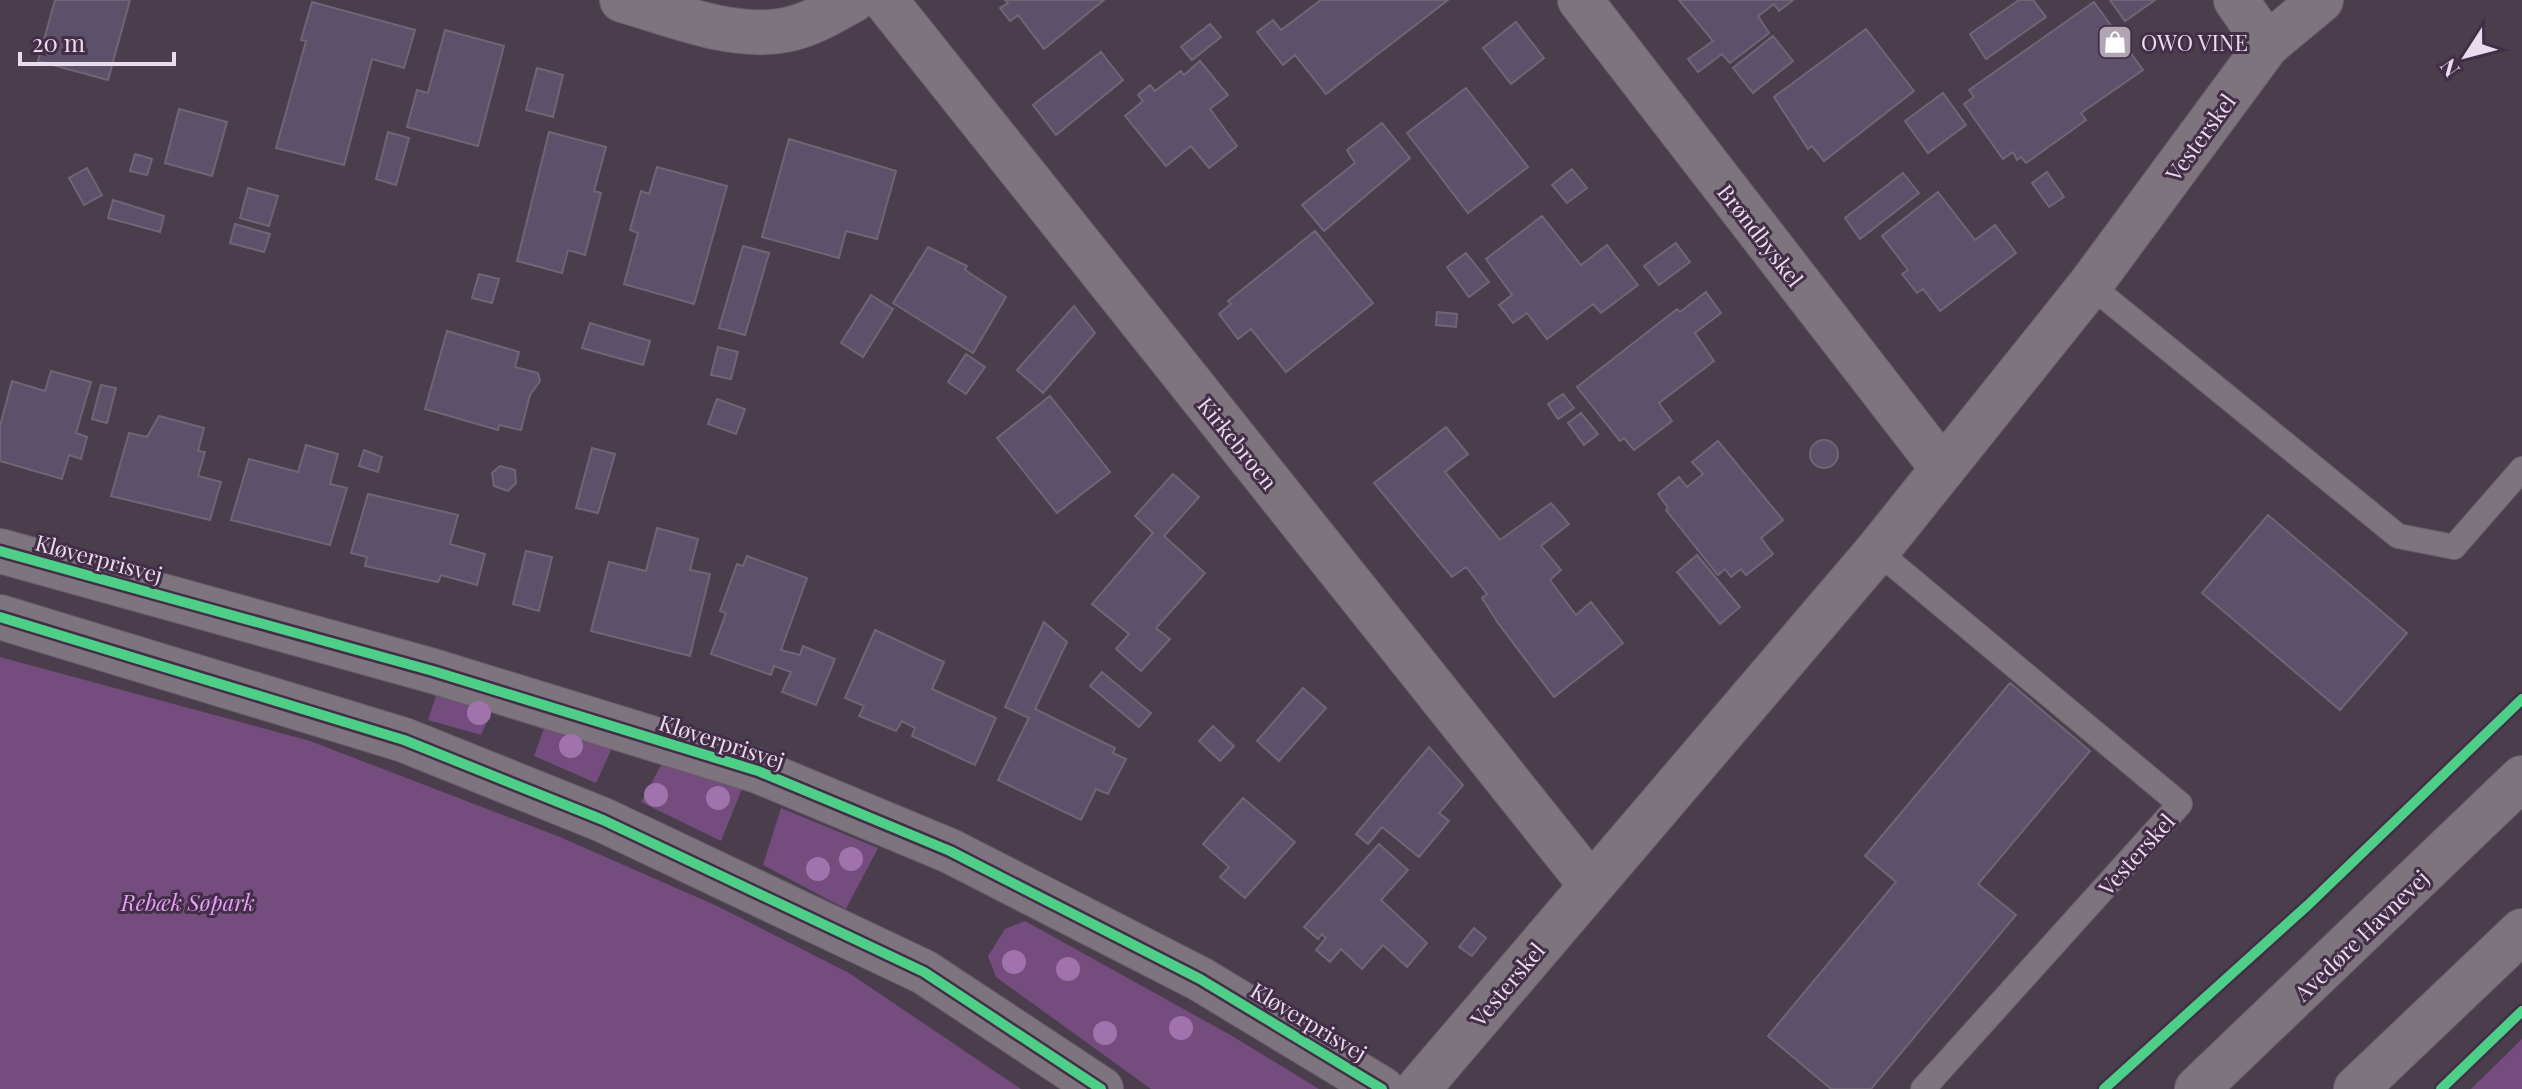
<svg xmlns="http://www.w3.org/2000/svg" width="2522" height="1089" font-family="'Playfair Display',serif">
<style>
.green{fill:#744c7d}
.building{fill:#5d506a;stroke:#6e6674;stroke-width:2}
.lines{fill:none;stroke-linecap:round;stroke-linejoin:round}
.service-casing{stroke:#685d6a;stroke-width:26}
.minor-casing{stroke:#685d6a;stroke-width:46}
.tertiary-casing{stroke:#685d6a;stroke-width:46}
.service{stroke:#7d747e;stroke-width:24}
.minor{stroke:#7d747e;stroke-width:44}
.tertiary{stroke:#7d747e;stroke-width:44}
.cycleway-casing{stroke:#432e48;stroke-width:15}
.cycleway{stroke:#4dcf88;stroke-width:10}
.tree{fill:#a173ac}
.labels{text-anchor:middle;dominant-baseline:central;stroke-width:6;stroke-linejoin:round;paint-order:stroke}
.poi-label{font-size:22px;fill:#e9dcec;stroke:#432e48;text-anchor:start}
.street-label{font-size:22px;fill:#e9dcec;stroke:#432e48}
.park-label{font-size:22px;font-style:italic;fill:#e99efa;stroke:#432e48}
</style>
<rect width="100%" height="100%" fill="#4a3e4d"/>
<!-- green -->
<path class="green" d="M 0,657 L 310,741 L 560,837 L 717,906 L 849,973 L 1021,1089 L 0,1089 Z
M 437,693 L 493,708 L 481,735 L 428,720 Z
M 547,720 L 614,744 L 596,783 L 534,756 Z
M 665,758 L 742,789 L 721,841 L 641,802 Z
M 781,808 L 878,848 L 846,909 L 763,865 Z
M 1025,921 L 1234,1037 L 1319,1089 L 1151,1089 L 996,977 L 988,956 L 1005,929 Z
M 2522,1039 L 2522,1089 L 2471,1089 Z"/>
<!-- building -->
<path class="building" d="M 55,0 L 130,0 L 108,80 L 38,61 Z
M 1005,0 L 1104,0 L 1044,49 L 1018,15 L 1010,21 L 1000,8 L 1008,3 Z
M 1321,0 L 1448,0 L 1326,94 L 1295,55 L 1283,65 L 1257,32 L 1273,20 L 1281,30 Z
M 1679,0 L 1793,0 L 1779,11 L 1774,4 L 1758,16 L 1769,33 L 1730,63 L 1722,54 L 1698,72 L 1688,59 L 1713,41 Z
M 2019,0 L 2033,0 L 2046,17 L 1986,59 L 1970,34 Z
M 2110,0 L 2155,0 L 2125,21 Z
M 312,2 L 415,30 L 404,68 L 372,59 L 344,165 L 276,148 L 306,41 L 301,40 Z
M 2094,2 L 2143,70 L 2081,113 L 2086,120 L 2026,163 L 2021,157 L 2017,160 L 2013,152 L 2003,159 L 1964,104 L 1974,97 L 1969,90 Z
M 1516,22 L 1544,58 L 1511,84 L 1483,48 Z
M 1210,24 L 1221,37 L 1192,60 L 1181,47 Z
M 1866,29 L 1914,91 L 1824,161 L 1812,146 L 1808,149 L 1774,97 Z
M 445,30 L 504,46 L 478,146 L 407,127 L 417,90 L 428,93 Z
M 1773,36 L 1793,61 L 1753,93 L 1733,68 Z
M 1101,52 L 1123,80 L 1056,135 L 1033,105 Z
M 1200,61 L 1228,95 L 1210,109 L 1237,146 L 1209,168 L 1191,146 L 1166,166 L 1125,116 L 1143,101 L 1138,95 L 1150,85 L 1155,91 L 1181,71 L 1184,75 Z
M 537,68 L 563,75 L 553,117 L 526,110 Z
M 1466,88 L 1528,167 L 1468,213 L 1407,133 Z
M 1943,93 L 1966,125 L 1928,153 L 1905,121 Z
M 179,109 L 227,122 L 212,176 L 165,163 Z
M 1382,123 L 1410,158 L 1324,231 L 1302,205 L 1355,163 L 1347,150 Z
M 388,132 L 409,138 L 396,185 L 376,179 Z
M 549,132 L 606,147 L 594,191 L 601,193 L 585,255 L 568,250 L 562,273 L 517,261 Z
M 789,139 L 896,171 L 877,239 L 846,231 L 839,258 L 762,237 Z
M 135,154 L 152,159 L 147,175 L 130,171 Z
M 657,167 L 727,186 L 694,304 L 624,284 L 638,233 L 630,230 L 641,191 L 649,194 Z
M 87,168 L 102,195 L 84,205 L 69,178 Z
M 1572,169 L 1587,188 L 1567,203 L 1552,185 Z
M 2047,172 L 2064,197 L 2049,207 L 2032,183 Z
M 1903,173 L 1919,193 L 1860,239 L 1845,218 Z
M 248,188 L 278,196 L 269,226 L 240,218 Z
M 1938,192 L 1975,240 L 1995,225 L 2016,253 L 1940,311 L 1923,289 L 1917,293 L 1902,274 L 1908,270 L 1882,236 Z
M 113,200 L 164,216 L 160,232 L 108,218 Z
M 1542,216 L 1581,265 L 1607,245 L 1638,285 L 1601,313 L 1593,304 L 1547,339 L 1527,313 L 1513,323 L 1499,305 L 1512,295 L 1486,259 Z
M 235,224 L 270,234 L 264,252 L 230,243 Z
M 1315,231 L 1373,303 L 1286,372 L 1251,329 L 1238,339 L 1219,314 L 1231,304 L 1228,301 Z
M 1676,243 L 1690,262 L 1659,285 L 1644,266 Z
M 743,246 L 769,253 L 745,335 L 719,328 Z
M 928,247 L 967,266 L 965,270 L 1006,297 L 973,353 L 893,303 Z
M 1466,253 L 1489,282 L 1469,297 L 1447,267 Z
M 479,274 L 499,279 L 492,303 L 472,298 Z
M 1706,292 L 1721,313 L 1695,333 L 1714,361 L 1659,403 L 1672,421 L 1634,450 L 1624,438 L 1620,441 L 1577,387 L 1677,309 L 1680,312 Z
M 871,295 L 893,309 L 863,357 L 841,343 Z
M 1074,306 L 1095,333 L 1043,393 L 1017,370 Z
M 1437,312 L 1457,314 L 1456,327 L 1436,325 Z
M 590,323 L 650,341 L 643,365 L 582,348 Z
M 447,331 L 519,352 L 515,367 L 538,373 L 540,381 L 530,395 L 521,430 L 499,425 L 498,430 L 425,409 Z
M 718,347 L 738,352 L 731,379 L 711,375 Z
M 966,354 L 985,367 L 966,394 L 948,382 Z
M 51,371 L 91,382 L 76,433 L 87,437 L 81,459 L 69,455 L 62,479 L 0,461 L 0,426 L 12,381 L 45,391 Z
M 101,385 L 116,388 L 107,423 L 92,419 Z
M 1563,394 L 1574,408 L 1558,419 L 1548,404 Z
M 1050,396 L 1110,472 L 1057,513 L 997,438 Z
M 717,399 L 745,409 L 736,434 L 708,424 Z
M 1581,413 L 1598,434 L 1584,445 L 1568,423 Z
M 159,416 L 204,428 L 198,451 L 205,452 L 198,476 L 221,482 L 210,520 L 111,496 L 129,433 L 147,437 Z
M 1446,427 L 1468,454 L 1445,472 L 1500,540 L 1551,503 L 1569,524 L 1541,546 L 1561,570 L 1550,580 L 1576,615 L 1591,602 L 1623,643 L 1554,697 L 1498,623 L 1482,598 L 1487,594 L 1466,567 L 1452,577 L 1374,483 Z
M1810 454a14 14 0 1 1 28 0a14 14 0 1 1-28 0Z
M 1718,441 L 1783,520 L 1761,538 L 1773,554 L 1746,575 L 1741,569 L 1731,577 L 1725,569 L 1718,575 L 1666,510 L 1668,508 L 1658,494 L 1679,477 L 1687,487 L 1703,474 L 1692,462 Z
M 306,445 L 338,454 L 330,484 L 347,488 L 330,545 L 231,520 L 249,459 L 298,472 Z
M 592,448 L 615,454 L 598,513 L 576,508 Z
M 364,450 L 382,457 L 378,472 L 359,466 Z
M 500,466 L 515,470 L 516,483 L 508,491 L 494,486 L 492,473 Z
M 1173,474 L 1199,497 L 1164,536 L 1205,573 L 1156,628 L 1170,639 L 1141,671 L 1116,649 L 1129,634 L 1092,604 L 1153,533 L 1135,516 Z
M 368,494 L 458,515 L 450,544 L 485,554 L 477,585 L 441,575 L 438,582 L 365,566 L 367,557 L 351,553 Z
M 2268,515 L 2407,633 L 2340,710 L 2202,593 Z
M 657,528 L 698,539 L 690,570 L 710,574 L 690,656 L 591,631 L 609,562 L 646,571 Z
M 526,551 L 552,557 L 539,611 L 513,604 Z
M 1697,555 L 1740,607 L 1720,624 L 1677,572 Z
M 747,556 L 807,578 L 781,650 L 800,655 L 803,646 L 835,659 L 816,705 L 782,692 L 791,672 L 774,666 L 771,675 L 711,654 L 726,613 L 720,611 L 737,564 L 743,566 Z
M 1044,622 L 1067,642 L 1035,709 L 1115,748 L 1113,753 L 1126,759 L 1108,794 L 1096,789 L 1081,820 L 998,780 L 1029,718 L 1005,707 Z
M 875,630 L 944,662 L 932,689 L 996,718 L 975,765 L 912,736 L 915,728 L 902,721 L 896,731 L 859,716 L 864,706 L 845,698 Z
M 1102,672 L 1151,713 L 1139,727 L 1090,686 Z
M 2010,683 L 2090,751 L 1978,884 L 2016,915 L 1871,1089 L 1831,1089 L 1768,1036 L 1896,882 L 1865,856 Z
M 1303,688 L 1326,708 L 1279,761 L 1257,741 Z
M 1213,726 L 1234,746 L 1220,761 L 1199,741 Z
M 1429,747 L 1463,785 L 1439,813 L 1449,821 L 1419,857 L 1382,827 L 1368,844 L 1356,834 Z
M 1243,798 L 1295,842 L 1245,898 L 1220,877 L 1229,867 L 1203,844 Z
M 1379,844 L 1408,870 L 1381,900 L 1427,943 L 1407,967 L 1383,945 L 1362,969 L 1341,949 L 1330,962 L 1316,950 L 1326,938 L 1322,934 L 1318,939 L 1304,927 Z
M 1474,928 L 1486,938 L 1472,956 L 1459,947 Z"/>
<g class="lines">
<!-- service casing -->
<g class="service-casing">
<path id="service" d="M 2090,285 L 2398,536 L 2454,547 L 2522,469
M 1877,551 L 2180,804 L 1923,1089"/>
</g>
<!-- minor casing -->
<g class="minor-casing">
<path id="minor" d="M 622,0 C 671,14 727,38 779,31 C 805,28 830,13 853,0
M 885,0 L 1591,885
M 1580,0 L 1943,469
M 2236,0 L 2267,45
M 1418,1089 L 1877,551 L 2090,285 L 2267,45 L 2321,0"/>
</g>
<!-- tertiary casing -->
<g class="tertiary-casing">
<path id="tertiary" d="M 0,551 L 433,671 L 758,771 L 950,851 L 1200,979 L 1382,1089
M 0,617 L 404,740 L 603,820 L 924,972 L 1101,1089
M 2197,1089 L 2522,778
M 2356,1089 L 2522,931"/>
</g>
<!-- service -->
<use href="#service" class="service"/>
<!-- minor -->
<use href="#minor" class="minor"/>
<!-- tertiary -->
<use href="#tertiary" class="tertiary"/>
<!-- cycleway casing -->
<g class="cycleway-casing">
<path id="cycleway" d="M 0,551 L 433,671 L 758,771 L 950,851 L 1200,979 L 1382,1089
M 0,617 L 404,740 L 603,820 L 924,972 L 1101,1089
M 2104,1089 L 2308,905 L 2522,699
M 2441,1089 L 2522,1011"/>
</g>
<!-- cycleway -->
<use href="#cycleway" class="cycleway"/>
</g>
<!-- trees -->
<g class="tree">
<circle cx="479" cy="713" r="12"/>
<circle cx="571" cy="746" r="12"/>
<circle cx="656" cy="795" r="12"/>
<circle cx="718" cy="798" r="12"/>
<circle cx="851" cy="859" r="12"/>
<circle cx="818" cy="869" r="12"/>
<circle cx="1014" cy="962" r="12"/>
<circle cx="1068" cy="969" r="12"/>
<circle cx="1181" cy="1028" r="12"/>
<circle cx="1105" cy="1033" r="12"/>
</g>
<!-- icons -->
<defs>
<g id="shop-square" transform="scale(1.8)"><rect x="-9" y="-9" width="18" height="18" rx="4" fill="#b1a5b4" stroke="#432e48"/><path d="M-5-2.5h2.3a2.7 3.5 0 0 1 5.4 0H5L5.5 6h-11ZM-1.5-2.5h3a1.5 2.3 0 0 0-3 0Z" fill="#fff"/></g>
</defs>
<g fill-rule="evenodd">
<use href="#shop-square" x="2115" y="42"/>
</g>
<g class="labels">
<!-- poi labels -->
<g class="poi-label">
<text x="2141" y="42">OWO VINE</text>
</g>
<!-- street labels -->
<g class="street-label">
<text transform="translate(2200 137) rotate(-54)">Vesterskel</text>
<text transform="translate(1761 235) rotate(52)">Brøndbyskel</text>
<text transform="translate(1238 443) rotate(51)">Kirkebroen</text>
<text transform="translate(99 558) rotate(15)">Kløverprisvej</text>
<text transform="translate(722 741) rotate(18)">Kløverprisvej</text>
<text transform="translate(2136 854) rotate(-48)">Vesterskel</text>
<text transform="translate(2361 935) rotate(-44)">Avedøre Havnevej</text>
<text transform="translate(1507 984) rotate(-50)">Vesterskel</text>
<text transform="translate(1309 1021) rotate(31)">Kløverprisvej</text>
</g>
<!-- park labels -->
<g class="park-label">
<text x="188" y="902">Rebæk Søpark</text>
</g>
</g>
<!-- north arrow -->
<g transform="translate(2466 56) rotate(234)" stroke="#432e48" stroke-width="6" paint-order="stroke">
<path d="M0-6L14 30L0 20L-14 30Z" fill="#e9dcec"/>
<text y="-12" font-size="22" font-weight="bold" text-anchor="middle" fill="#e9dcec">N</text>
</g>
<!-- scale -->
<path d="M20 52v12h154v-12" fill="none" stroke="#e9dcec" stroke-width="4"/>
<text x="32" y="52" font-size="24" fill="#e9dcec" stroke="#432e48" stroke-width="6" paint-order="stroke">20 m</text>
</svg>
